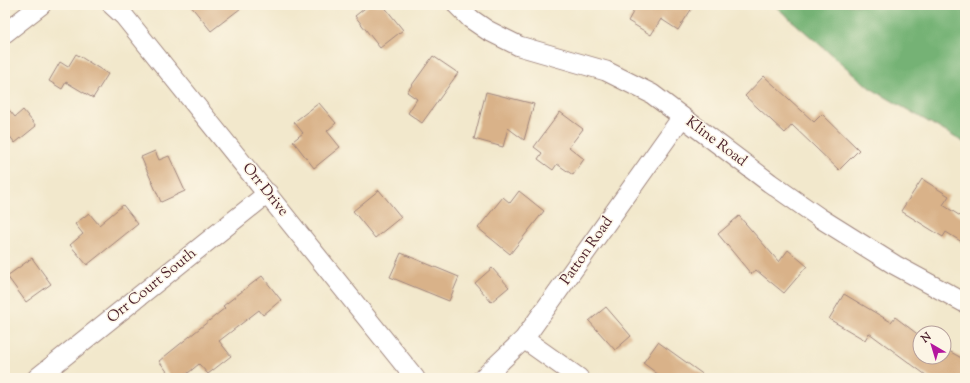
<svg xmlns="http://www.w3.org/2000/svg" width="970" height="383" font-family="'Sorts Mill Goudy',serif">
<style>
.forest{fill:#74b274;stroke:#5f6850}
.building{fill:#d9b289}
.lines{fill:none;stroke-linecap:round;stroke-linejoin:round}
.minor-casing{stroke:#9e847c;stroke-width:21}
.minor{stroke:#fff;stroke-width:19}
.labels{text-anchor:middle;dominant-baseline:central;stroke-width:3;stroke-linejoin:round;paint-order:stroke}
.street-label{font-size:15px;fill:#4a1f2b;stroke:#fcf5e5}
</style>
<rect width="100%" height="100%" fill="#fcf5e5"/>
<filter id="ink" filterUnits="userSpaceOnUse"><feTurbulence type="fractalNoise" baseFrequency=".025" numOctaves="2"/><feDisplacementMap in="SourceGraphic" scale="8" xChannelSelector="R" yChannelSelector="G"/><feConvolveMatrix kernelMatrix="1 2 1 2 8 2 1 2 1" color-interpolation-filters="sRGB"/></filter>
<filter id="wash" filterUnits="userSpaceOnUse"><feTurbulence type="fractalNoise" baseFrequency=".012" numOctaves="4" result="noise"/><feDisplacementMap in="SourceGraphic" scale="16" xChannelSelector="R" yChannelSelector="G"/><feGaussianBlur stdDeviation="0.9" result="paint"/><feColorMatrix in="noise" values="0 0 0 0 0 0 0 0 0 0 0 0 0 0 0 0 0 1.4 0 .05"/><feComposite in="paint" operator="in"/></filter>
<g filter="url(#wash)">
<rect width="100%" height="100%" fill="#f2e8cc"/>
<!-- forest -->
<path class="forest" d="M 774,5 L 965,5 L 965,143 L 870,88 Z"/>
<g id="blocks">
<!-- building -->
<path class="building" d="M 190,5 L 245,5 L 211,31 Z
M 369,5 L 383,5 L 403,30 L 380,48 L 355,16 Z
M 637,5 L 694,5 L 678,30 L 661,19 L 651,35 L 628,21 Z
M 76,54 L 108,74 L 93,98 L 66,82 L 62,89 L 49,81 L 60,62 L 68,67 Z
M 433,56 L 458,73 L 422,123 L 408,113 L 417,99 L 407,92 Z
M 764,76 L 814,122 L 822,114 L 859,150 L 839,170 L 792,125 L 785,133 L 745,96 Z
M 486,92 L 534,104 L 524,140 L 508,128 L 503,147 L 474,139 Z
M 319,103 L 336,123 L 327,131 L 340,147 L 314,168 L 293,141 L 303,133 L 294,122 Z
M 5,105 L 15,117 L 23,110 L 36,126 L 15,143 L 5,130 Z
M 560,112 L 583,129 L 569,147 L 584,159 L 573,175 L 557,164 L 553,170 L 538,159 L 542,153 L 534,147 Z
M 155,151 L 159,160 L 169,156 L 185,191 L 161,202 L 141,157 Z
M 922,179 L 949,196 L 943,205 L 965,219 L 965,244 L 946,232 L 943,237 L 901,211 Z
M 379,190 L 401,217 L 375,238 L 353,211 Z
M 519,191 L 544,211 L 510,254 L 478,228 L 503,197 L 510,203 Z
M 123,205 L 138,224 L 87,265 L 70,245 L 83,234 L 75,224 L 89,213 L 99,225 Z
M 739,216 L 779,262 L 788,250 L 807,266 L 784,293 L 756,270 L 751,274 L 718,234 Z
M 401,253 L 459,277 L 449,301 L 390,277 Z
M 32,258 L 51,284 L 26,302 L 7,276 Z
M 492,268 L 509,287 L 491,302 L 475,283 Z
M 262,276 L 281,300 L 263,315 L 259,310 L 219,341 L 231,356 L 208,374 L 199,364 L 182,378 L 172,378 L 159,361 L 225,308 L 223,306 Z
M 844,294 L 891,322 L 895,317 L 920,336 L 920,357 L 946,357 L 949,351 L 965,360 L 965,378 L 930,378 L 869,333 L 865,340 L 829,319 Z
M 606,307 L 631,336 L 615,350 L 589,321 Z
M 658,342 L 708,378 L 663,378 L 643,363 Z"/>
</g>
</g>
<g filter="url(#ink)">
<use href="#blocks" fill-opacity="0" stroke="#9e847c" stroke-width="1"/>
<g class="lines">
<!-- minor casing -->
<g class="minor-casing">
<path id="minor" d="M 112,5 L 124,16 L 415,378
M 457,5 L 471,19 L 487,30 L 519,46 L 606,71 L 652,94 L 770,183 L 820,218 L 895,265 L 965,303
M 5,33 L 41,5
M 524,339 L 579,378
M 37,378 L 268,193
M 483,378 L 524,339 L 682,117"/>
</g>
<!-- minor -->
<use href="#minor" class="minor"/>
</g>
</g>
<g class="labels">
<!-- street labels -->
<g class="street-label">
<text transform="translate(716 142) rotate(37)">Kline Road</text>
<text transform="translate(265 190) rotate(51)">Orr Drive</text>
<text transform="translate(587 251) rotate(-55)">Patton Road</text>
<text transform="translate(152 286) rotate(-39)">Orr Court South</text>
</g>
</g>
<!-- margin -->
<rect width="970" height="383" fill="none" stroke="#fcf5e5" stroke-width="20"/>
<!-- north arrow -->
<g transform="translate(932 345) rotate(322)"><circle r="19" fill="#fcf5e5" stroke="#b59f9b"/>
<path d="M0-3L7 15L0 10L-7 15Z" fill="#b5179e"/>
<text y="-6" font-size="11" font-weight="bold" text-anchor="middle" fill="#4a1f2b">N</text>
</g>
</svg>
